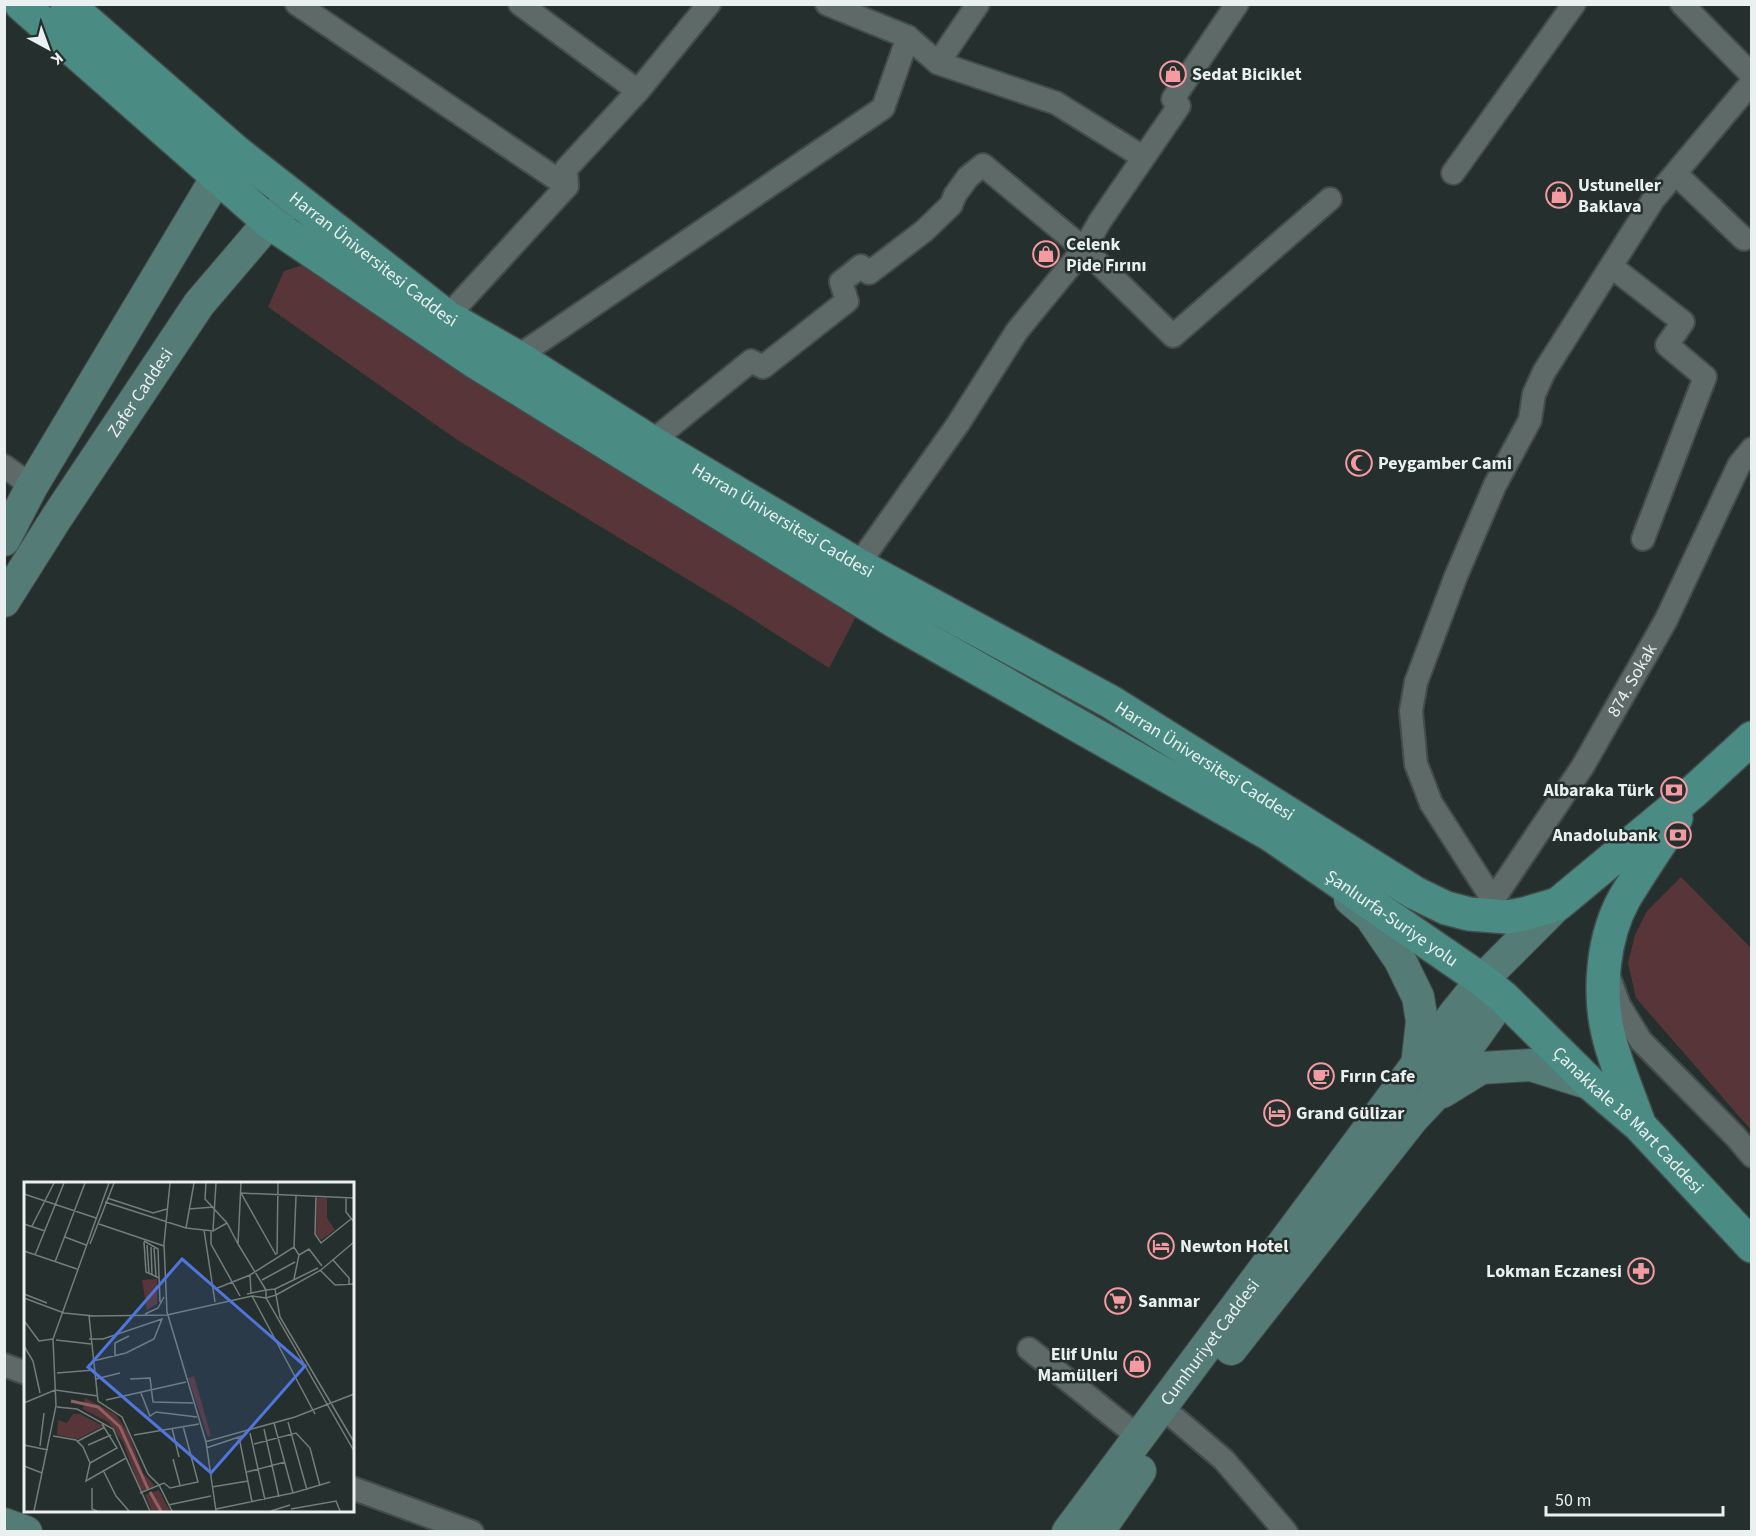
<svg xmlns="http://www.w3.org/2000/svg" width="1756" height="1536" font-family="'Source Sans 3',sans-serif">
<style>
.green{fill:#583538}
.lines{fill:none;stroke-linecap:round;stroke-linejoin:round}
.street-casing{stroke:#434c4a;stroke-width:26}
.secondary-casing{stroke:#434c4a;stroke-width:34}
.primary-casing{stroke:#434c4a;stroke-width:36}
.street{stroke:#5e6a67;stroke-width:22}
.secondary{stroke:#547b75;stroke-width:32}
.primary{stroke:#4a8c83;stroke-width:33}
.labels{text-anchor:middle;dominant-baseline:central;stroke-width:5;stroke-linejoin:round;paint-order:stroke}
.poi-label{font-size:18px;font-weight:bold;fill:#e9f0ef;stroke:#25302e;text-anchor:start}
.street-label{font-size:18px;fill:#e9f0ef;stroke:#25302e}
.inset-river{fill:none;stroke:#935f62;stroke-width:3}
.inset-road{fill:none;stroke:#737d7b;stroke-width:1.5}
.view{fill:#5076de;fill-opacity:0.15;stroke:#5076de;stroke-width:3}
.inset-edge{fill:none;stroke:#e9f0ef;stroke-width:3}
</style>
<rect width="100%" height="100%" fill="#25302e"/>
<!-- green -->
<path class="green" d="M 310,263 L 859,611 L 829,668 L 735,608 L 459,441 L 268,307 L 284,271 Z
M 1681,877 L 1751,948 L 1751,1130 L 1636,998 L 1628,963 L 1635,935 L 1647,911 Z"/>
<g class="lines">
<!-- street casing -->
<g class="street-casing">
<g id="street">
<path d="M 297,4 L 567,186"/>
<path d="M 520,4 L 638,91"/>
<path d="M 827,4 L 908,37"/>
<path d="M 1682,4 L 1752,75"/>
<path d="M 938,63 L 978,4"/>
<path id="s1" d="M 1752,82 L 1653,200 L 1544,372 L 1534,394 L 1530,420 L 1495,485 L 1456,576 L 1416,682 L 1411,711 L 1416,764 L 1431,803 L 1493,900 L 1583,766 L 1666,620 L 1739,465 L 1752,449"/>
<path d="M 1453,173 L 1574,4"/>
<path d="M 1676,174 L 1744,239"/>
<path d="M 1612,267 L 1683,322 L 1667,345 L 1705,377 L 1643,539"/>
<path d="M 447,317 L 567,186 L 566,169 L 638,91 L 709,4"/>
<path d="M 517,357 L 883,108 L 908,37 L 938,63 L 1056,103 L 1143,157"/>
<path d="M 651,442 L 751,361 L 763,367 L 847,301 L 841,282 L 861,266 L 869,273 L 924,231 L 951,205 L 955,195 L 968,177 L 983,165 L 1084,249 L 1173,336 L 1330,199"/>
<path d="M 4,466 L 32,486"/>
<path d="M 858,565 L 958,424 L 1017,331 L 1084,249 L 1100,221 L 1179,106 L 1173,99 L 1237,4"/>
<path d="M 1610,980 L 1619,1005 L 1641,1041 L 1736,1137 L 1752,1156"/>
<path d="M 1029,1349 L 1140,1438"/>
<path d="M 4,1365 L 26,1373"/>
<path d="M 1176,1419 L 1224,1460 L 1286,1532"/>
<path d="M 352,1488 L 472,1532"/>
</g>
</g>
<!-- secondary casing -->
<g class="secondary-casing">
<g id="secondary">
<path d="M 4,540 L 32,486 L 217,177 L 233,154"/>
<path id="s2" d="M 4,601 L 57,517 L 199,304 L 269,222 L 293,198"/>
<path d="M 1350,899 L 1370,916 L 1400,960 L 1418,997 L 1422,1021 L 1417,1066"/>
<path d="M 1442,1092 L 1481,1068 L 1531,1065 L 1591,1084"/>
<path d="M 1231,1349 L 1413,1118 L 1431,1099 L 1503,997"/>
<path d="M 4,1524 L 26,1532"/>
<path id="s3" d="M 1068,1532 L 1456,1012 L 1482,980 L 1558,904"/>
<path d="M 1098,1532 L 1140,1471"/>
</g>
</g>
<!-- primary casing -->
<g class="primary-casing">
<g id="primary">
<path id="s4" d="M 21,4 L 269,222 L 477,363 L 896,622 L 1271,835 L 1482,980 L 1503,997 L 1591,1084 L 1639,1125 L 1752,1246"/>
<path id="s5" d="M 67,4 L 235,151 L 447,317 L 517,357 L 651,442 L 858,565 L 1111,702 L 1415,893 L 1446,908 L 1469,914 L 1507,917 L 1524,914 L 1558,904 L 1693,792 L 1752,738"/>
<path d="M 1639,1124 C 1629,1094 1615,1064 1608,1033 C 1598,991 1603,937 1624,899 C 1640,872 1659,845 1676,818"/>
</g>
</g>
<!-- street -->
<use href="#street" class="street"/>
<!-- secondary -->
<use href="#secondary" class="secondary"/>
<!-- primary -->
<use href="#primary" class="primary"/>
</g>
<!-- icons -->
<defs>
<g id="shop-ring" transform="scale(1.35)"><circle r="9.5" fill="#25302e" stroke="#f49aa1" stroke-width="1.5"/><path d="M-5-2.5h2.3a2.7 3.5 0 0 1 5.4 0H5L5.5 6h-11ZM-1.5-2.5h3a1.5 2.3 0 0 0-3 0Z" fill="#f49aa1"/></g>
<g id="mosque-ring" transform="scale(1.35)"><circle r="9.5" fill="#25302e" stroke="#f49aa1" stroke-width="1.5"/><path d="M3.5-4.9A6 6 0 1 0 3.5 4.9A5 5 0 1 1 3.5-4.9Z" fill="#f49aa1"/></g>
<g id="bank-ring" transform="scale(1.35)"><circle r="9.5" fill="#25302e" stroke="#f49aa1" stroke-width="1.5"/><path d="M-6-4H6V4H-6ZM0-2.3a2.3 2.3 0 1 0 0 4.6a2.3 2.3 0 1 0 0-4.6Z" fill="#f49aa1"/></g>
<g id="cafe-ring" transform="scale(1.35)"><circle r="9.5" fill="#25302e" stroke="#f49aa1" stroke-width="1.5"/><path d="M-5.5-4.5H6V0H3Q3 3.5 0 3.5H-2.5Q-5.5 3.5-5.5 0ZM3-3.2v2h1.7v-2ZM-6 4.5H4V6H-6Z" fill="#f49aa1"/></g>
<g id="hotel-ring" transform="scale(1.35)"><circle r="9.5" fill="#25302e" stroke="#f49aa1" stroke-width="1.5"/><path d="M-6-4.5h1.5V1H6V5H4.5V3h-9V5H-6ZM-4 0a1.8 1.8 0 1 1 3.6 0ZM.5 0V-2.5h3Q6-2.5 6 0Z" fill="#f49aa1"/></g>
<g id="pharmacy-ring" transform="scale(1.35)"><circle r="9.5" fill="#25302e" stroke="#f49aa1" stroke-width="1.5"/><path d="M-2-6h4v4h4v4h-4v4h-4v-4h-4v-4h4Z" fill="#f49aa1"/></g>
<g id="supermarket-ring" transform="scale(1.35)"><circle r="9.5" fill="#25302e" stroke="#f49aa1" stroke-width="1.5"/><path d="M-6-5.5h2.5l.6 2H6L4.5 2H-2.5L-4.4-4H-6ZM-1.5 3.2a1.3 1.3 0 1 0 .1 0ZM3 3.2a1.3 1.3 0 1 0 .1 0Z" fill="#f49aa1"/></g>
</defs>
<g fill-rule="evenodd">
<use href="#shop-ring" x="1173" y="74"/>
<use href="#shop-ring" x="1559" y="195"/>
<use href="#shop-ring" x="1046" y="254"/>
<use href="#mosque-ring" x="1359" y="463"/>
<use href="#bank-ring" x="1674" y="790"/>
<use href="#bank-ring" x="1678" y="835"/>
<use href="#cafe-ring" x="1321" y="1076"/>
<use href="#hotel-ring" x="1277" y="1113"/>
<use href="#hotel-ring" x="1161" y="1246"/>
<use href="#pharmacy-ring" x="1641" y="1271"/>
<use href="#supermarket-ring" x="1118" y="1301"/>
<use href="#shop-ring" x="1137" y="1364"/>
</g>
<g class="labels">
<!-- poi labels -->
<g class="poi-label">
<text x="1192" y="74">Sedat Biciklet</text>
<text x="1578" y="185">Ustuneller<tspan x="1578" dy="21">Baklava</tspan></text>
<text x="1066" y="244">Celenk<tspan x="1066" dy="21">Pide Fırını</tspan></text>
<text x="1378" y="463">Peygamber Cami</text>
<text x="1654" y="790" text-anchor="end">Albaraka Türk</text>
<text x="1658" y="835" text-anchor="end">Anadolubank</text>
<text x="1340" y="1076">Fırın Cafe</text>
<text x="1296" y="1113">Grand Gülizar</text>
<text x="1180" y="1246">Newton Hotel</text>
<text x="1622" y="1271" text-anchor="end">Lokman Eczanesi</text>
<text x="1138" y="1301">Sanmar</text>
<text x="1118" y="1354" text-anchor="end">Elif Unlu<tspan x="1118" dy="21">Mamülleri</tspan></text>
</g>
<!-- street labels -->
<g class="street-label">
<text stroke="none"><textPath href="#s5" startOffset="399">Harran Üniversitesi Caddesi</textPath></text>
<text stroke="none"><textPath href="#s2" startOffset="249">Zafer Caddesi</textPath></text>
<text stroke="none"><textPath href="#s5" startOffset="885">Harran Üniversitesi Caddesi</textPath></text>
<text stroke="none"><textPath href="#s1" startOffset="1194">874. Sokak</textPath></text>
<text stroke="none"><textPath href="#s5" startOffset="1371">Harran Üniversitesi Caddesi</textPath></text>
<text stroke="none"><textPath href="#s4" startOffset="1652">Şanlıurfa-Suriye yolu</textPath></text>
<text stroke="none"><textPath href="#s4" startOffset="1964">Çanakkale 18 Mart Caddesi</textPath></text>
<text stroke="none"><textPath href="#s3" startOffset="237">Cumhuriyet Caddesi</textPath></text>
</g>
</g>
<!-- overview -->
<g transform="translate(24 1182)">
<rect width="330" height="330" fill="#25302e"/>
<path d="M 293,16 L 303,16 L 303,36 L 311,48 L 297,58 L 292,51 ZM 133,97 L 133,122 L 123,128 L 118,98 ZM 170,194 L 187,254 L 184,255 L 164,196 ZM 61,216 L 91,232 L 104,250 L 119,291 L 131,304 L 117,310 L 99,260 L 84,240 L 59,227 ZM 49,232 L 56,232 L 79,244 L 54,257 L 33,253 L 34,238 L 43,241 ZM 135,308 L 141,320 L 146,329 L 128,329 L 121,313 Z" fill="#583538"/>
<path class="inset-river" d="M 47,219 L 74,225 L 96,245 L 124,307M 126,310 L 137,329"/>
<path class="inset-road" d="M 146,1 L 140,62 L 143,130 L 182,260 L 192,329M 182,1 L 181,17 L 203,41 L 214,62M 217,1 L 214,62 L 242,108M 0,12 L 72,36M 292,14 L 291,52 L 297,61 L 327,37M 322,15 L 322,30 L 330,40M 83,16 L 129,31 L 143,27M 81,20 L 162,46 L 189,49 L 203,41M 165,27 L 190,25M 0,42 L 21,49M 75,42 L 140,64M 8,44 L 30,1M 162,46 L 170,1M 180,48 L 191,120M 189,48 L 192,1M 187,49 L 187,62 L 216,114M 41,55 L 62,63M 120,59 L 134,67 L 136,120M 120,60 L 122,90 L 135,96M 330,60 L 297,88 L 252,113 L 256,135 L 330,260M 66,62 L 90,1M 123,63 L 125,91M 127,65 L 128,93M 270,65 L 272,14M 130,66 L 132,94M 0,69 L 53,87M 253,72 L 254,1M 11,73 L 40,1M 252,73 L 217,11 L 330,16M 275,73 L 285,67 L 298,84M 309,78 L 325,96 L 325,102M 31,80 L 61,1M 296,88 L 311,103 L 330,102M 226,93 L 227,111M 238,98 L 271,80M 191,107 L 226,93 L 270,65 L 275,73 L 270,97M 251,107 L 294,86M 0,112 L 23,121M 223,112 L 242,108 L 251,107 L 252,113 L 242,116 L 242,108M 228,114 L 291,232M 0,116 L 40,131 L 70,134 L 143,133 L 228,114 L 242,116 L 330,269M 121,132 L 134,126 L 140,115M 65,134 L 74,219 L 98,235 L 124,292 L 135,303 L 148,329M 1,140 L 15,159 L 29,157M 65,157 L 79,157 L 138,137 L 130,157 L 102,171 L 69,179M 32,158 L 67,162M 0,164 L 9,179 L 16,211M 91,175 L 91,161 L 105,154M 33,191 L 70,188M 72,197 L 96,191M 106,197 L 126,196 L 129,220 L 169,221M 117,211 L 126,234 L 132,230 L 173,235M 82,218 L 162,200M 0,221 L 31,208 L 74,214M 33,225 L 53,227 L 89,247 L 126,329M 264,240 L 283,308M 148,246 L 155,275M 240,247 L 255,315M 226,251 L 241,318M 110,253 L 175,242M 29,254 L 52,258 L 59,265 L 66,281 L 62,299 L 102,276M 215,255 L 228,320M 54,259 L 81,245M 181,260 L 271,235 L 330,212M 230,262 L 272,251 L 286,266 L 296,304M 0,263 L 24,268M 64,263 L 87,253M 16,264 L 20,231M 182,266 L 218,254M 149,277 L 156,303M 66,281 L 93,266 L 78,242M 0,284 L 18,291M 79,288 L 92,314 L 105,329M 223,290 L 261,280M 188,305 L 224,299M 68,306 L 68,327 L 73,329M 116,311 L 140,301 L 146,306 L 174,300 L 159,244M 269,311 L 306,300M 144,323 L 187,314M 192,327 L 269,311 L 250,241M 267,327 L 312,319 L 316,329M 10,329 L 32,224 L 29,157 L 85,1M 247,329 L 266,323"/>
<path class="view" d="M 158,77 L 281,184 L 187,291 L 64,185 Z"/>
<rect width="330" height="330" class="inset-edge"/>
</g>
<!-- border -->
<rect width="1756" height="1536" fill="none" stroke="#e9f0ef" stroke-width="12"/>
<!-- north arrow -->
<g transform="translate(48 48) rotate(139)" stroke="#25302e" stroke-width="4.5" paint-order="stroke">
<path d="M0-4.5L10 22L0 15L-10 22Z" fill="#e9f0ef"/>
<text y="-9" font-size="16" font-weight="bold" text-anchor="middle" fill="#e9f0ef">K</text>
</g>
<!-- scale -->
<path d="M1546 1506v9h177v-9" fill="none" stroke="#e9f0ef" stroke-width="3"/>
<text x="1555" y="1506" font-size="18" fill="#e9f0ef" stroke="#25302e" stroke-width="4.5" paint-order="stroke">50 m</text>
</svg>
